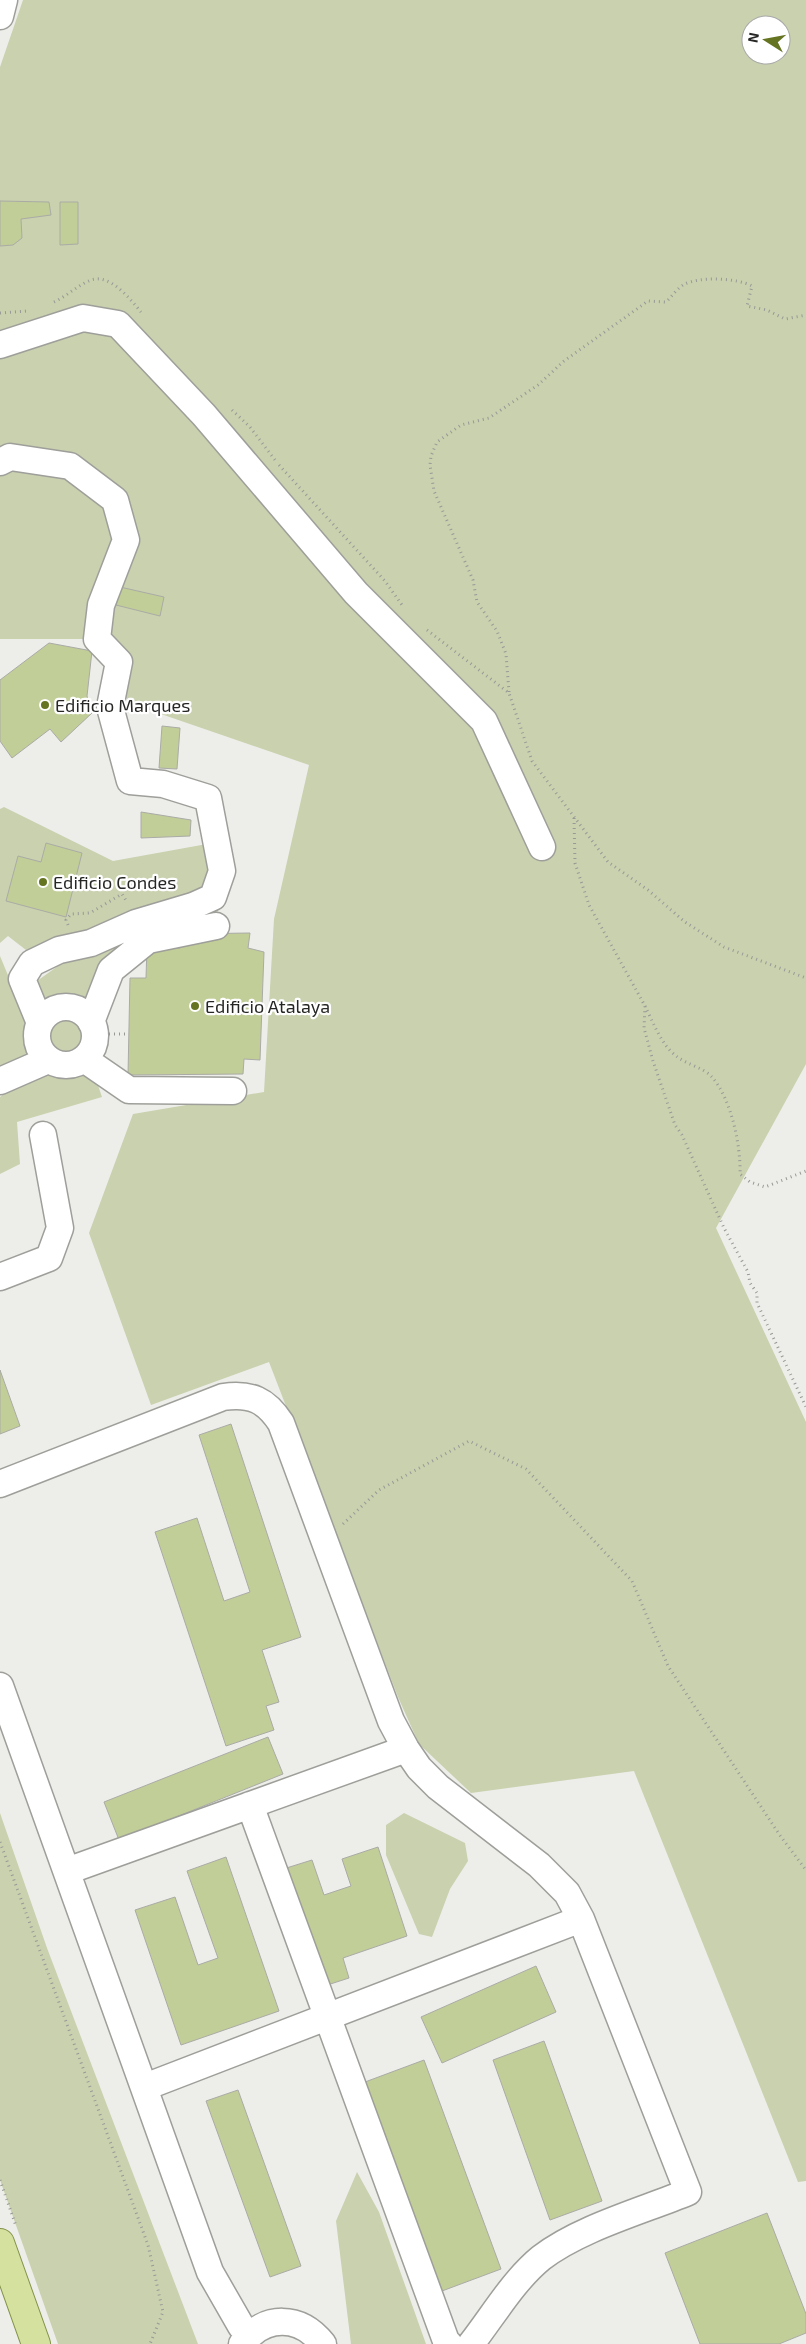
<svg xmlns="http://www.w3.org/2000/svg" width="806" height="2344" font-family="'Exo 2',sans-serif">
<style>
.green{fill:#c9d1af;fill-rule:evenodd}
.building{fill:#c1ce97;stroke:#aaaba6}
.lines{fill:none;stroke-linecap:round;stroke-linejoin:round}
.minor-casing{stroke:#9e9f9a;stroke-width:29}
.major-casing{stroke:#84934b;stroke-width:30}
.path{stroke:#989996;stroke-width:3;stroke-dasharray:1 4;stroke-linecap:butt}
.minor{stroke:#fff;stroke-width:26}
.major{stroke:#d4e19f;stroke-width:28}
.poi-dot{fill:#657420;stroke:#fff;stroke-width:2}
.labels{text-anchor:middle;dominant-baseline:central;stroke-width:4.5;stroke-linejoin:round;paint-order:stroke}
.poi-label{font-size:18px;fill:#262725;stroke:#fff;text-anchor:start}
</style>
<rect width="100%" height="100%" fill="#edeee9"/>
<!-- green -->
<path class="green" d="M 23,0 L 806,0 L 806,1064 L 716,1228 L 806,1422 L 806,2181 L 798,2182 L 634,1771 L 471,1793 L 419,1744 L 398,1697 L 269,1362 L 151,1405 L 89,1233 L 133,1114 L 264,1092 L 274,919 L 309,765 L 129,703 L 97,639 L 0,639 L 0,67 ZM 751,25 L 781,25 L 781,55 L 751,55 Z
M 4,807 L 113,861 L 207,844 L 213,874 L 195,901 L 68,942 L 26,950 L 8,936 L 0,943 L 0,809 Z
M 216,906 L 222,922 L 147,935 L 90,1000 L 83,1004 L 59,1000 L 47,1003 L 37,981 L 79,951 Z
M 0,956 L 29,1026 L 29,1056 L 0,1066 Z
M48 1036a18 18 0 1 1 36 0a18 18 0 1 1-36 0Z
M 66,1070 L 93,1071 L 102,1097 L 17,1122 L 20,1164 L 0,1174 L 0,1097 C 19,1081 42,1073 66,1070 Z
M 0,1813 L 47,1948 L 198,2344 L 58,2344 L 0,2180 Z
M 404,1813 L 465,1843 L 468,1861 L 450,1889 L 432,1937 L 419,1934 L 386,1855 L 386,1825 Z
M 357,2172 L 379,2212 L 426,2344 L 351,2344 L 336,2221 Z"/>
<!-- building -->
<path class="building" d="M 0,201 L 49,202 L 51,215 L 21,219 L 22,238 L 13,245 L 0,246 Z
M 60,202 L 78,202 L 78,244 L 60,245 Z
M 120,587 L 164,597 L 160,616 L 116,605 Z
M 49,643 L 92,651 L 87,696 L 92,713 L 61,742 L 50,729 L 12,758 L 0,741 L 0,680 Z
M 162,726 L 180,728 L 177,769 L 159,768 Z
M 141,812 L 191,820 L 190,836 L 141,838 Z
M 46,843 L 82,853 L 66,917 L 6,901 L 18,856 L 41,862 Z
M 250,933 L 248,948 L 264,952 L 260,1060 L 244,1059 L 243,1074 L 128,1075 L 130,978 L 146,978 L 147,947 L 180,948 L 180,934 Z
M 0,1370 L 20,1426 L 0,1434 Z
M 231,1424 L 301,1637 L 262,1650 L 279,1702 L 266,1706 L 274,1730 L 226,1746 L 155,1532 L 197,1518 L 224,1601 L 250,1592 L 199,1435 Z
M 268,1737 L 283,1774 L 119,1840 L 104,1802 Z
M 378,1847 L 407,1936 L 343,1958 L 349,1978 L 318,1988 L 280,1870 L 312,1860 L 324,1895 L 351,1886 L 342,1859 Z
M 226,1857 L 279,2011 L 181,2045 L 135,1910 L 175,1897 L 198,1965 L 218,1958 L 187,1871 Z
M 536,1966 L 556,2012 L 442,2063 L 421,2017 Z
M 544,2041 L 602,2201 L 550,2220 L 493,2060 Z
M 424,2060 L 501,2269 L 442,2291 L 365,2082 Z
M 238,2090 L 301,2266 L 270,2277 L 206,2101 Z
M 767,2213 L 806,2314 L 806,2333 L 779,2344 L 700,2344 L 665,2253 Z"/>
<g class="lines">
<!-- minor casing -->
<g class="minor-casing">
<path id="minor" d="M 0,16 L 4,0
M 0,345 L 83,318 L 118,324 L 204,415 L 356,593 L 484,721 L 542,847
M 0,462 L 10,457 L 70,466 L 115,500 L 126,540 L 101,605 L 97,639 L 119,662 L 110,707 L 130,781 L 163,784 L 208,798 L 222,871 L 213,897 L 193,906 L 136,923 L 91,943 L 59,950 L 32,963 L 22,979 L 40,1023
M37 1036a29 29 0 1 1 58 0a29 29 0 1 1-58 0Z
M 91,1022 L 111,970 L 148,940 L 216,926
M 84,1059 L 129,1090 L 233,1091
M 0,1081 L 48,1060
M 0,1277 L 49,1258 L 60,1228 L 43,1135
M 0,1484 L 223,1397 C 251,1393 266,1400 281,1423 L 391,1721 L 406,1749 L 419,1768 L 438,1787 L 539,1865 L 567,1893 L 581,1919 L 688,2192 C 642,2211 580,2228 541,2258 C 513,2281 493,2316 471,2344
M 0,1686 L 210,2272 L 241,2326 L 249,2335
M 250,1805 L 446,2341 L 449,2344
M 67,1871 L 406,1749
M 145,2087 L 581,1919
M 242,2344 C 265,2314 300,2315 323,2344"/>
</g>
<!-- major casing -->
<g class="major-casing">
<path id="major" d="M 0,2243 L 36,2344"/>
</g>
<!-- path -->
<path class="path" d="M 54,302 C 67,296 78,285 91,280 C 110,273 131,300 141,312
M 0,313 L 27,311
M 232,410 L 250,427 L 275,460
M 279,465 L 385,581 L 402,605
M 427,630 L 509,693 L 532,761 L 608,862 L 648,890 L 685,922 L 724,947 L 806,978
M 509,692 L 506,654 L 497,631 L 477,602 L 473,580 L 434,491 L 430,465 L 431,456 L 437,442 L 461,425 L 489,418 L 538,385 L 564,361 L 648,301 L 666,302 C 672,296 677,289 683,285 C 698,276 738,278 752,286 L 747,306 L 767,310 L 785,319 L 806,315
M 574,818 L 575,863 L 589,905 L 645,1006 L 644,1028 L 653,1061 L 675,1125 L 682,1135 L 724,1228 L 748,1272 L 750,1283 L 757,1293 L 757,1303 L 806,1407
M 68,925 L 66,920 L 71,914 L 90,913 L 122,894 L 127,902
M 645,1006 C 653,1022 661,1044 675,1055 C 685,1064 702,1067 711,1076 C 731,1097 741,1146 740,1174 L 750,1182 L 765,1187 L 806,1171
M 109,1034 L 128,1034
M 343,1524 L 379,1490 L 469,1441 L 526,1469 L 632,1581 L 668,1666 L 779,1834 L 806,1870
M 0,1842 L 148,2245 L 163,2312 L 150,2344
M 0,2180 L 16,2226"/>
<!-- minor -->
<use href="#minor" class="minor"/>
<!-- major -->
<use href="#major" class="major"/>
</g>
<!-- markers -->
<g class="poi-dot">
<circle cx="45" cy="705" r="5"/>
<circle cx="43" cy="882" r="5"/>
<circle cx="195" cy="1006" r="5"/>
</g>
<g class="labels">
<!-- poi labels -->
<g class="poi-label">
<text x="55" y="705">Edificio Marques</text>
<text x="53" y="882">Edificio Condes</text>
<text x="205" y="1006">Edificio Atalaya</text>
</g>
</g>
<!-- north arrow -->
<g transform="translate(766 40) rotate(281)"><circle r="24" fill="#ffffff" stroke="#a8a9a8"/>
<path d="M0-4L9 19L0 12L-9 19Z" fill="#657420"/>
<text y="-8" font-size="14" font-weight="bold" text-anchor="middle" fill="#262725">N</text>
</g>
</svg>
